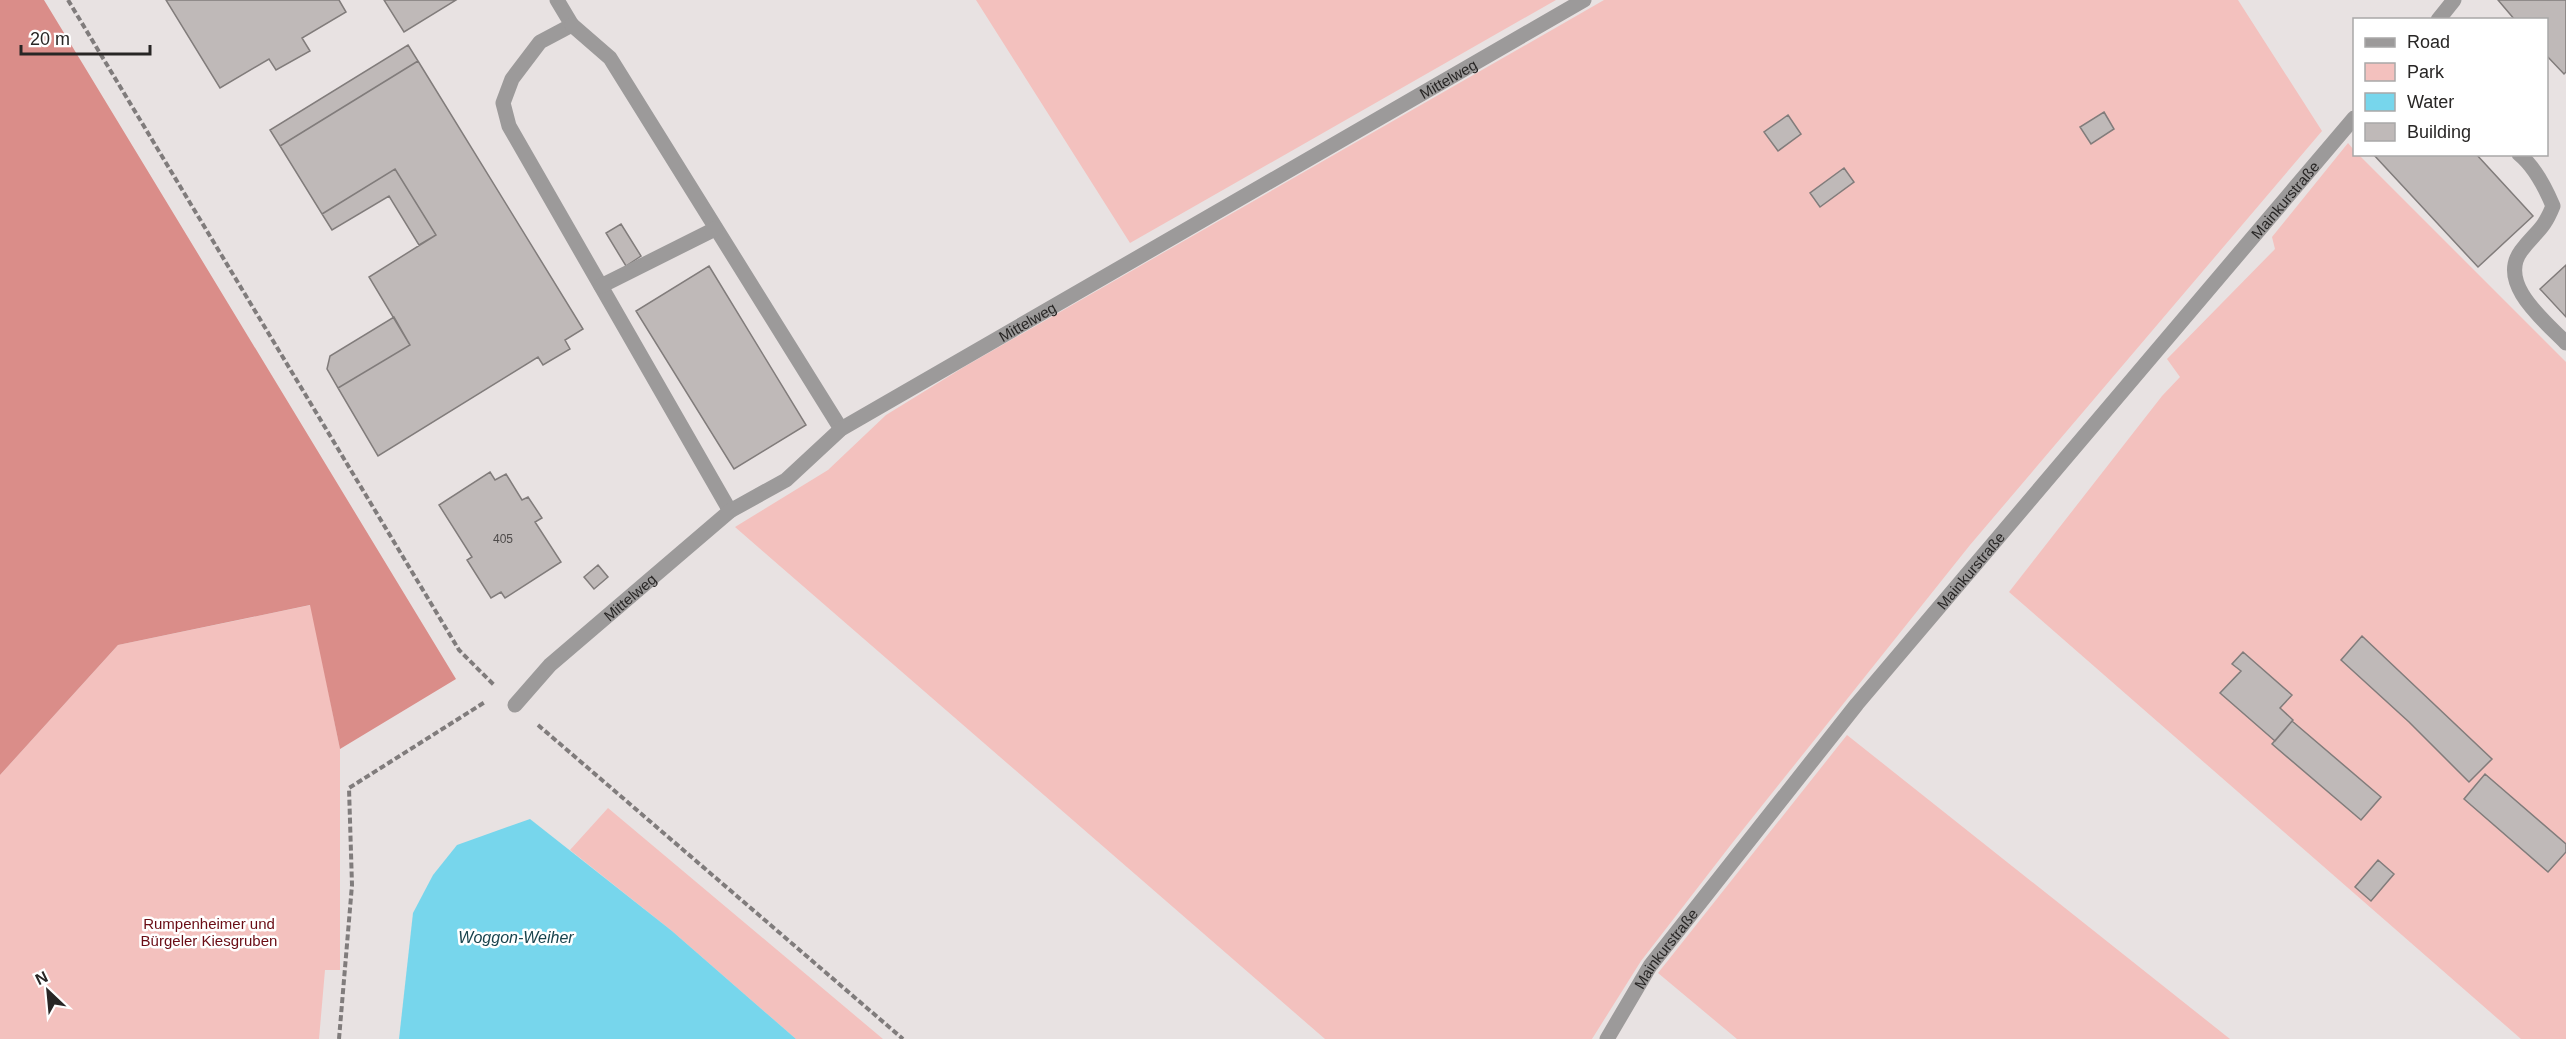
<svg xmlns="http://www.w3.org/2000/svg" width="2566" height="1039" font-family="Helvetica,sans-serif">
<style>
.green{fill:#f3c1be}
.forest{fill:#da8d89}
.water{fill:#77d6ec}
.building{fill:#bfb9b8;stroke:#817c7b;stroke-width:1.5}
.lines{fill:none;stroke-linecap:round;stroke-linejoin:round}
.path{stroke:#807c7c;stroke-width:4;stroke-dasharray:6 3;stroke-linecap:butt}
.minor{stroke:#9c9a9a;stroke-width:15}
.labels{text-anchor:middle;dominant-baseline:central;stroke-width:5;stroke-linejoin:round;paint-order:stroke}
.number-label{font-size:12px;fill:#4e4b4a}
.street-label{font-size:15px;fill:#282625;stroke:#fff}
.park-label{font-size:15px;fill:#6a0d15;stroke:#fff}
.water-label{font-size:16px;font-style:italic;fill:#19444e;stroke:#fff}
</style>
<rect width="100%" height="100%" fill="#e8e2e2"/>
<!-- green -->
<path class="green" d="M 976,0 L 1556,0 L 1130,243 Z
M 1604,0 L 2238,0 L 2322,131 L 1970,545 L 1733,842 L 1641,961 L 1592,1039 L 1325,1039 L 735,527 L 828,470 L 886,415 L 964,367 Z
M 2348,143 L 2354,150 L 2354,154 L 2359,155 L 2566,362 L 2566,1039 L 2521,1039 L 2009,592 L 2162,396 L 2180,377 L 2167,359 L 2275,249 L 2272,237 Z
M 311,605 L 340,749 L 340,970 L 325,970 L 319,1039 L 0,1039 L 0,775 L 118,645 Z
M 1847,735 L 2230,1039 L 1737,1039 L 1658,973 Z
M 608,808 L 883,1039 L 796,1039 L 672,931 L 570,850 Z"/>
<!-- forest -->
<path class="forest" d="M 0,0 L 44,0 L 456,679 L 340,749 L 310,605 L 118,645 L 0,775 Z"/>
<!-- water -->
<path class="water" d="M 530,819 L 672,931 L 796,1039 L 399,1039 L 413,913 L 433,875 L 457,845 Z"/>
<!-- building -->
<path class="building" d="M 166,0 L 339,0 L 346,12 L 302,38 L 310,51 L 276,70 L 269,59 L 220,88 Z
M 384,0 L 456,0 L 404,32 Z
M 2498,0 L 2566,0 L 2566,72 L 2564,74 L 2546,55 L 2546,20 L 2515,20 Z
M 408,45 L 418,61 L 280,146 L 270,130 Z
M 418,61 L 583,329 L 565,340 L 570,349 L 543,365 L 538,357 L 378,456 L 338,388 L 410,345 L 369,277 L 436,235 L 395,169 L 322,214 L 280,146 Z
M 2104,112 L 2114,129 L 2091,144 L 2080,127 Z
M 1788,115 L 1801,134 L 1778,151 L 1764,132 Z
M 2373,154 L 2476,154 L 2533,216 L 2478,267 Z
M 1844,168 L 1854,182 L 1820,207 L 1810,193 Z
M 395,169 L 436,235 L 419,245 L 389,196 L 332,230 L 322,214 Z
M 621,224 L 641,256 L 626,266 L 606,233 Z
M 2566,265 L 2566,317 L 2540,289 Z
M 709,266 L 806,425 L 734,469 L 636,311 Z
M 394,317 L 410,345 L 338,388 L 327,369 L 330,356 Z
M 490,472 L 495,480 L 506,474 L 522,500 L 528,497 L 542,518 L 535,522 L 561,562 L 505,598 L 501,592 L 491,598 L 467,560 L 472,557 L 439,505 Z
M 598,565 L 608,577 L 594,589 L 584,577 Z
M 2362,636 L 2492,759 L 2469,782 L 2409,722 L 2341,660 Z
M 2243,652 L 2292,695 L 2280,708 L 2293,720 L 2275,741 L 2220,693 L 2241,671 L 2232,664 Z
M 2292,721 L 2381,797 L 2361,820 L 2272,744 Z
M 2485,774 L 2566,844 L 2566,852 L 2548,872 L 2464,799 Z
M 2378,860 L 2394,874 L 2371,901 L 2355,887 Z"/>
<g class="lines">
<!-- path -->
<path class="path" d="M 68,0 L 459,650 L 495,686
M 538,725 L 903,1039
M 339,1039 L 352,885 L 349,788 L 485,702"/>
<!-- minor -->
<g class="minor">
<path d="M 557,0 L 572,25 L 540,42 L 512,79 L 503,103 L 509,126 L 730,511"/>
<path d="M 2438,20 L 2454,0"/>
<path d="M 572,25 L 610,58 L 841,429"/>
<path d="M 2519,154 C 2535,167 2545,187 2553,206 C 2543,231 2536,231 2521,251 C 2497,284 2546,322 2566,343"/>
<path d="M 601,286 L 715,229"/>
<path id="s1" d="M 515,705 L 550,665 L 730,511 L 786,480 L 841,429 L 1584,0"/>
<path id="s2" d="M 1607,1039 L 1650,966 L 1857,704 L 2354,118"/>
</g>
</g>
<g class="labels">
<!-- number labels -->
<g class="number-label">
<text x="503" y="539">405</text>
</g>
<!-- street labels -->
<g class="street-label">
<text stroke="none"><textPath href="#s1" startOffset="1130">Mittelweg</textPath></text>
<text stroke="none"><textPath href="#s2" startOffset="1080">Mainkurstraße</textPath></text>
<text stroke="none"><textPath href="#s1" startOffset="644">Mittelweg</textPath></text>
<text stroke="none"><textPath href="#s2" startOffset="594">Mainkurstraße</textPath></text>
<text stroke="none"><textPath href="#s1" startOffset="158">Mittelweg</textPath></text>
<text stroke="none"><textPath href="#s2" startOffset="108">Mainkurstraße</textPath></text>
</g>
<!-- park labels -->
<g class="park-label">
<text x="209" y="923">Rumpenheimer und<tspan x="209" dy="17">Bürgeler Kiesgruben</tspan></text>
</g>
<!-- water labels -->
<g class="water-label">
<text x="516" y="937">Woggon-Weiher</text>
</g>
</g>
<!-- legend -->
<rect x="2353" y="18" width="195" height="138" fill="#ffffff" stroke="#a9a8a8" stroke-width="1.5"/>
<rect x="2365" y="38" width="30" height="9" fill="#9c9a9a" stroke="#a9a8a8" stroke-width="1.5"/>
<text x="2407" y="48" font-size="18" fill="#282625">Road</text>
<rect x="2365" y="63" width="30" height="18" fill="#f3c1be" stroke="#a9a8a8" stroke-width="1.5"/>
<text x="2407" y="78" font-size="18" fill="#282625">Park</text>
<rect x="2365" y="93" width="30" height="18" fill="#77d6ec" stroke="#a9a8a8" stroke-width="1.5"/>
<text x="2407" y="108" font-size="18" fill="#282625">Water</text>
<rect x="2365" y="123" width="30" height="18" fill="#bfb9b8" stroke="#a9a8a8" stroke-width="1.5"/>
<text x="2407" y="138" font-size="18" fill="#282625">Building</text>
<!-- north arrow -->
<g transform="translate(48 991) rotate(334)" stroke="#ffffff" stroke-width="4.5" paint-order="stroke">
<path d="M0-4.5L10 22L0 15L-10 22Z" fill="#282625"/>
<text y="-9" font-size="16" font-weight="bold" text-anchor="middle" fill="#282625">N</text>
</g>
<!-- scale -->
<path d="M21 45v9h129v-9" fill="none" stroke="#282625" stroke-width="3"/>
<text x="30" y="45" font-size="18" fill="#282625" stroke="#ffffff" stroke-width="4.5" paint-order="stroke">20 m</text>
</svg>
